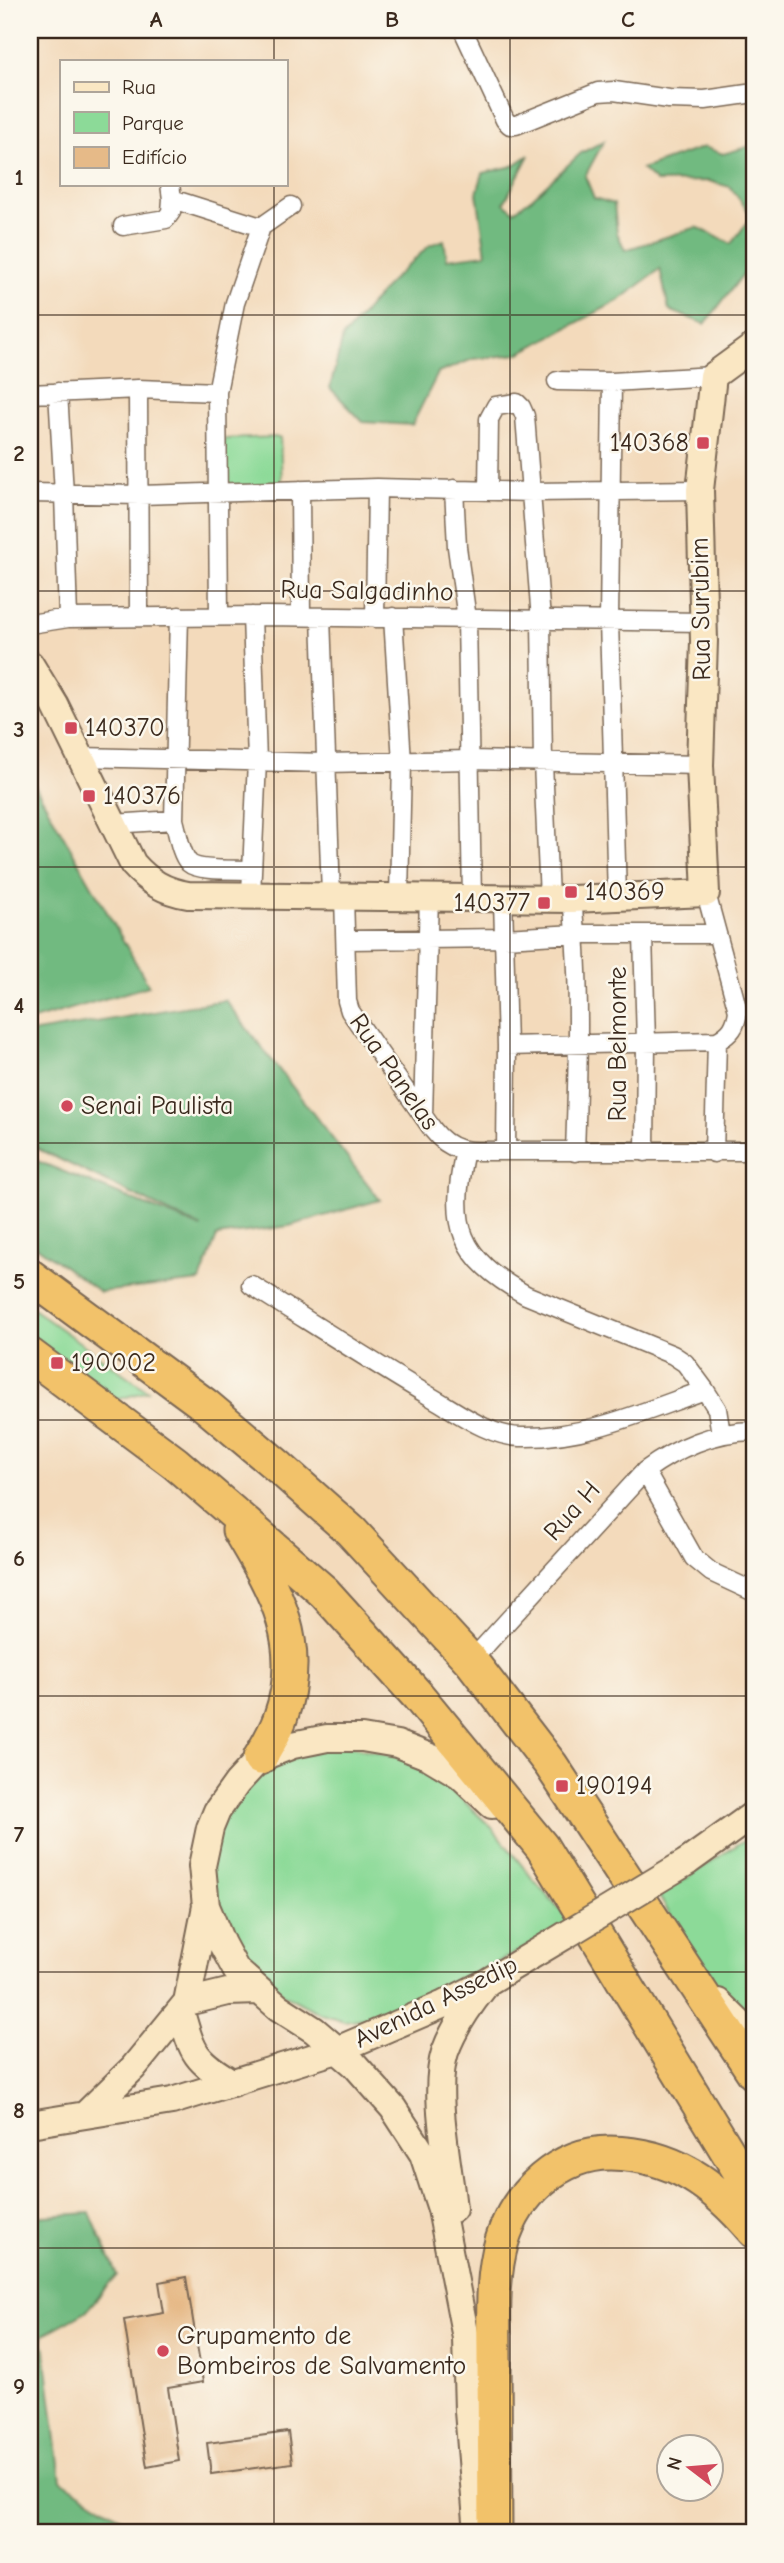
<svg xmlns="http://www.w3.org/2000/svg" width="784" height="2563" font-family="'Comic Neue',sans-serif">
<style>
.green{fill:#8cda98;stroke:#64825b;stroke-width:2}
.forest{fill:#71ba80;stroke:#56724f;stroke-width:2}
.building{fill:#e6ba88}
.lines{fill:none;stroke-linecap:round;stroke-linejoin:round}
.street-casing{stroke:#7b6855;stroke-width:21}
.secondary-casing{stroke:#7b6855;stroke-width:30}
.highway-casing{stroke:#7b6855;stroke-width:37}
.street{stroke:#fff;stroke-width:18}
.secondary{stroke:#fae7c3;stroke-width:26}
.highway{stroke:#f2c26a;stroke-width:33}
.secondary-bridge-casing{stroke:#7b6855;stroke-width:30;stroke-linecap:butt}
.secondary-bridge{stroke:#fae7c3;stroke-width:26}
.grid{fill:none;stroke:#3b2a1e;stroke-width:2;stroke-opacity:0.55}
.poi-dot{fill:#d1495b;stroke:#fbf7ec;stroke-width:2.5}
.labels{text-anchor:middle;dominant-baseline:central;stroke-width:5;stroke-linejoin:round;paint-order:stroke}
.poi-label{font-size:26px;fill:#3b2a1e;stroke:#fbf7ec;text-anchor:start}
.street-label{font-size:26px;fill:#3b2a1e;stroke:#fbf7ec}
.neatline{fill:none;stroke:#3b2a1e;stroke-width:2.5}
.grid-label{font-size:23px;text-anchor:middle;font-weight:bold;fill:#3b2a1e}
</style>
<rect width="100%" height="100%" fill="#fbf7ec"/>
<filter id="ink" filterUnits="userSpaceOnUse"><feTurbulence type="fractalNoise" baseFrequency=".0143" numOctaves="2"/><feDisplacementMap in="SourceGraphic" scale="14" xChannelSelector="R" yChannelSelector="G"/><feConvolveMatrix kernelMatrix="1 2 1 2 8 2 1 2 1" color-interpolation-filters="sRGB"/></filter>
<filter id="wash" filterUnits="userSpaceOnUse"><feTurbulence type="fractalNoise" baseFrequency=".00686" numOctaves="4" result="noise"/><feDisplacementMap in="SourceGraphic" scale="28" xChannelSelector="R" yChannelSelector="G"/><feGaussianBlur stdDeviation="1.57" result="paint"/><feColorMatrix in="noise" values="0 0 0 0 0 0 0 0 0 0 0 0 0 0 0 0 0 1.4 0 .05"/><feComposite in="paint" operator="in"/></filter>
<g filter="url(#wash)">
<rect width="100%" height="100%" fill="#f3dabb"/>
<!-- green -->
<path class="green" d="M 280,437 L 282,485 L 226,487 L 224,439 Z
M 30,1307 L 148,1391 L 112,1401 L 30,1340 Z
M 342,1744 L 425,1764 L 493,1829 L 532,1878 L 573,1924 L 396,2014 L 344,2021 L 319,2013 L 283,1994 L 243,1959 L 206,1881 L 220,1810 L 260,1766 Z
M 754,1834 L 754,2025 L 722,1993 L 697,1961 L 659,1896 Z"/>
<!-- forest -->
<path class="forest" d="M 604,141 L 585,176 L 594,198 L 614,204 L 617,233 L 625,250 L 697,227 L 731,244 L 752,216 L 730,187 L 709,181 L 656,182 L 642,169 L 704,147 L 723,154 L 754,145 L 754,260 L 705,324 L 669,310 L 660,269 L 620,300 L 518,354 L 473,359 L 438,373 L 412,425 L 363,422 L 330,388 L 343,337 L 391,281 L 430,245 L 444,240 L 447,259 L 486,254 L 477,193 L 483,173 L 513,166 L 529,155 L 504,203 L 514,211 L 532,198 L 581,153 Z
M 30,777 L 149,986 L 30,1021 Z
M 225,1000 L 380,1200 L 289,1226 L 217,1236 L 200,1281 L 100,1292 L 30,1242 L 30,1158 L 202,1228 L 30,1145 L 30,1033 Z
M 90,2213 L 117,2275 L 86,2311 L 43,2335 L 61,2480 L 144,2533 L 30,2533 L 30,2217 Z"/>
<g id="blocks">
<!-- building -->
<path class="building" d="M 186,2277 L 203,2382 L 168,2388 L 179,2461 L 147,2467 L 124,2320 L 164,2313 L 159,2282 Z
M 288,2432 L 292,2463 L 211,2474 L 207,2443 Z"/>
</g>
</g>
<g filter="url(#ink)">
<use href="#blocks" fill-opacity="0" stroke="#7b6855" stroke-width="2"/>
<g class="lines">
<!-- street casing -->
<g class="street-casing">
<path id="street" d="M 463,30 L 505,120 L 510,125 L 516,125 L 598,92 L 614,91 L 669,99 L 705,100 L 754,93
M 170,184 L 172,199 L 261,227
M 123,226 L 166,219 L 171,212 L 172,199
M 557,381 L 612,382
M 138,389 L 139,617
M 58,392 L 64,494 L 68,618
M 217,392 L 235,303 L 261,227 L 291,206
M 30,394 L 138,389 L 217,392 L 219,616
M 454,489 L 457,547 L 467,619 L 472,899
M 300,490 L 301,616
M 488,490 L 489,419 L 496,406 L 517,403 L 521,407 L 525,416 L 541,620 L 543,763 L 549,898
M 30,493 L 140,495 L 377,488 L 533,492 L 700,490
M 321,617 L 331,895
M 393,617 L 402,762 L 399,896
M 375,618 L 377,488
M 30,624 L 68,618 L 266,616 L 704,622
M 81,757 L 326,763 L 470,760 L 700,765
M 174,820 C 178,833 180,853 189,863 C 199,872 237,869 251,870
M 114,824 L 174,820 L 179,616
M 706,893 L 738,1011 C 736,1026 731,1034 717,1041 L 714,1153
M 251,894 L 257,761 L 252,616
M 344,896 L 347,1001 L 350,1011 L 433,1130 C 454,1157 475,1150 506,1151 L 754,1151
M 617,897 L 609,621 L 612,382 L 713,376
M 503,899 L 507,1046 L 506,1151
M 572,899 C 581,983 578,1068 575,1152
M 643,935 L 646,1042 L 645,1152
M 347,940 L 504,938 L 576,934 L 716,934
M 507,1046 L 717,1041
M 423,1115 L 429,896
M 465,1150 C 449,1226 458,1257 526,1295 L 673,1355 L 685,1363 L 705,1390
M 251,1285 C 312,1323 372,1362 433,1398 C 459,1413 489,1436 520,1437 C 584,1439 645,1411 705,1390 L 717,1409 L 721,1434
M 645,1471 L 694,1558 L 711,1572 L 754,1592
M 471,1661 L 645,1471 C 676,1448 715,1431 754,1431"/>
</g>
<!-- secondary casing -->
<g class="secondary-casing">
<path id="secondary" d="M 30,664 L 55,705 L 133,864 C 149,882 164,891 188,895 L 572,899 L 706,893 L 700,765 L 704,641 L 700,490 L 713,376 L 754,346
M 687,1862 L 754,1814
M 187,2002 L 228,1992 L 258,1991
M 718,2002 L 754,2037
M 181,2012 C 193,2055 195,2060 233,2083
M 86,2114 L 133,2068 L 187,2002 L 206,1906
M 30,2124 L 172,2101 L 337,2050 L 442,2005 L 489,1981 L 566,1935
M 453,2209 C 449,2165 432,2093 445,2052 C 454,2027 468,2007 484,1987
M 478,2533 L 468,2411 L 466,2338 L 441,2209 L 423,2154 L 393,2108 L 354,2064 L 314,2030 L 278,2007 L 236,1970 L 222,1944 L 206,1906 L 202,1866 L 210,1828 L 217,1811 L 237,1783 L 260,1758 L 293,1745 L 327,1738 L 362,1738 L 397,1744 L 430,1757 L 460,1775 L 492,1805"/>
</g>
<!-- highway casing -->
<g class="highway-casing">
<path id="highway" d="M 30,1276 L 205,1405 L 280,1468 L 351,1531 L 471,1661 L 551,1765 L 754,2073
M 30,1355 L 175,1463 L 223,1504 L 324,1592 L 418,1696 L 542,1847 L 754,2195
M 239,1530 C 276,1592 307,1645 280,1719 C 275,1733 267,1746 260,1758
M 495,2533 C 495,2475 494,2416 494,2357 C 494,2319 491,2278 502,2241 C 516,2194 559,2153 610,2153 C 674,2154 714,2184 754,2231"/>
</g>
<!-- street -->
<use href="#street" class="street"/>
<!-- secondary -->
<use href="#secondary" class="secondary"/>
<!-- highway -->
<use href="#highway" class="highway"/>
<!-- secondary-bridge casing -->
<g class="secondary-bridge-casing">
<path id="secondary-bridge" d="M 566,1935 L 687,1862"/>
</g>
<!-- secondary-bridge -->
<use href="#secondary-bridge" class="secondary-bridge"/>
</g>
</g>
<!-- grid -->
<path class="grid" d="M 274,30 L 274,61M 510,30 L 510,2533M 274,184 L 274,2533M 30,315 L 754,315M 30,591 L 754,591M 30,867 L 754,867M 30,1143 L 754,1143M 30,1420 L 754,1420M 30,1696 L 754,1696M 30,1972 L 754,1972M 30,2248 L 754,2248"/>
<!-- markers -->
<g class="poi-dot">
<rect x="696" y="436" width="14" height="14" rx="3.5"/>
<rect x="64" y="721" width="14" height="14" rx="3.5"/>
<rect x="82" y="789" width="14" height="14" rx="3.5"/>
<rect x="564" y="885" width="14" height="14" rx="3.5"/>
<rect x="537" y="896" width="14" height="14" rx="3.5"/>
<circle cx="67" cy="1106" r="7"/>
<rect x="50" y="1356" width="14" height="14" rx="3.5"/>
<rect x="555" y="1779" width="14" height="14" rx="3.5"/>
<circle cx="163" cy="2351" r="7"/>
</g>
<g class="labels">
<!-- poi labels -->
<g class="poi-label">
<text x="689" y="443" text-anchor="end">140368</text>
<text x="85" y="728">140370</text>
<text x="103" y="796">140376</text>
<text x="585" y="892">140369</text>
<text x="530" y="903" text-anchor="end">140377</text>
<text x="81" y="1106">Senai Paulista</text>
<text x="71" y="1363">190002</text>
<text x="576" y="1786">190194</text>
<text x="177" y="2336">Grupamento de<tspan x="177" dy="30">Bombeiros de Salvamento</tspan></text>
</g>
<!-- street labels -->
<g class="street-label">
<text transform="translate(367 591) rotate(1)">Rua Salgadinho</text>
<text transform="translate(701 609) rotate(-91)">Rua Surubim</text>
<text transform="translate(618 1044) rotate(-90)">Rua Belmonte</text>
<text transform="translate(394 1072) rotate(55)">Rua Panelas</text>
<text transform="translate(572 1511) rotate(-48)">Rua H</text>
<text transform="translate(436 2002) rotate(-26)">Avenida Assedip</text>
</g>
</g>
<!-- margin -->
<rect width="784" height="2563" fill="none" stroke="#fbf7ec" stroke-width="77"/>
<!-- legend -->
<rect x="60" y="60" width="228" height="126" fill="#fbf7ec" stroke="#aea59a" stroke-width="2"/>
<rect x="74" y="82" width="35" height="10" fill="#fae7c3" stroke="#aea59a" stroke-width="2"/>
<text x="122" y="94" font-size="21" fill="#3b2a1e">Rua</text>
<rect x="74" y="112" width="35" height="21" fill="#8cda98" stroke="#aea59a" stroke-width="2"/>
<text x="122" y="130" font-size="21" fill="#3b2a1e">Parque</text>
<rect x="74" y="147" width="35" height="21" fill="#e6ba88" stroke="#aea59a" stroke-width="2"/>
<text x="122" y="164" font-size="21" fill="#3b2a1e">Edifício</text>
<!-- north arrow -->
<g transform="translate(690 2468) rotate(286)"><circle r="33" fill="#fbf7ec" stroke="#aea59a" stroke-width="2"/>
<path d="M0-5L12 26L0 18L-12 26Z" fill="#d1495b"/>
<text y="-10" font-size="19" font-weight="bold" text-anchor="middle" fill="#3b2a1e">N</text>
</g>
<rect x="38" y="38" width="708" height="2486" class="neatline"/>
<g class="grid-label">
<text x="156" y="27">A</text>
<text x="392" y="27">B</text>
<text x="628" y="27">C</text>
<text x="19" y="185">1</text>
<text x="19" y="461">2</text>
<text x="19" y="737">3</text>
<text x="19" y="1013">4</text>
<text x="19" y="1289">5</text>
<text x="19" y="1566">6</text>
<text x="19" y="1842">7</text>
<text x="19" y="2118">8</text>
<text x="19" y="2394">9</text>
</g>
</svg>
